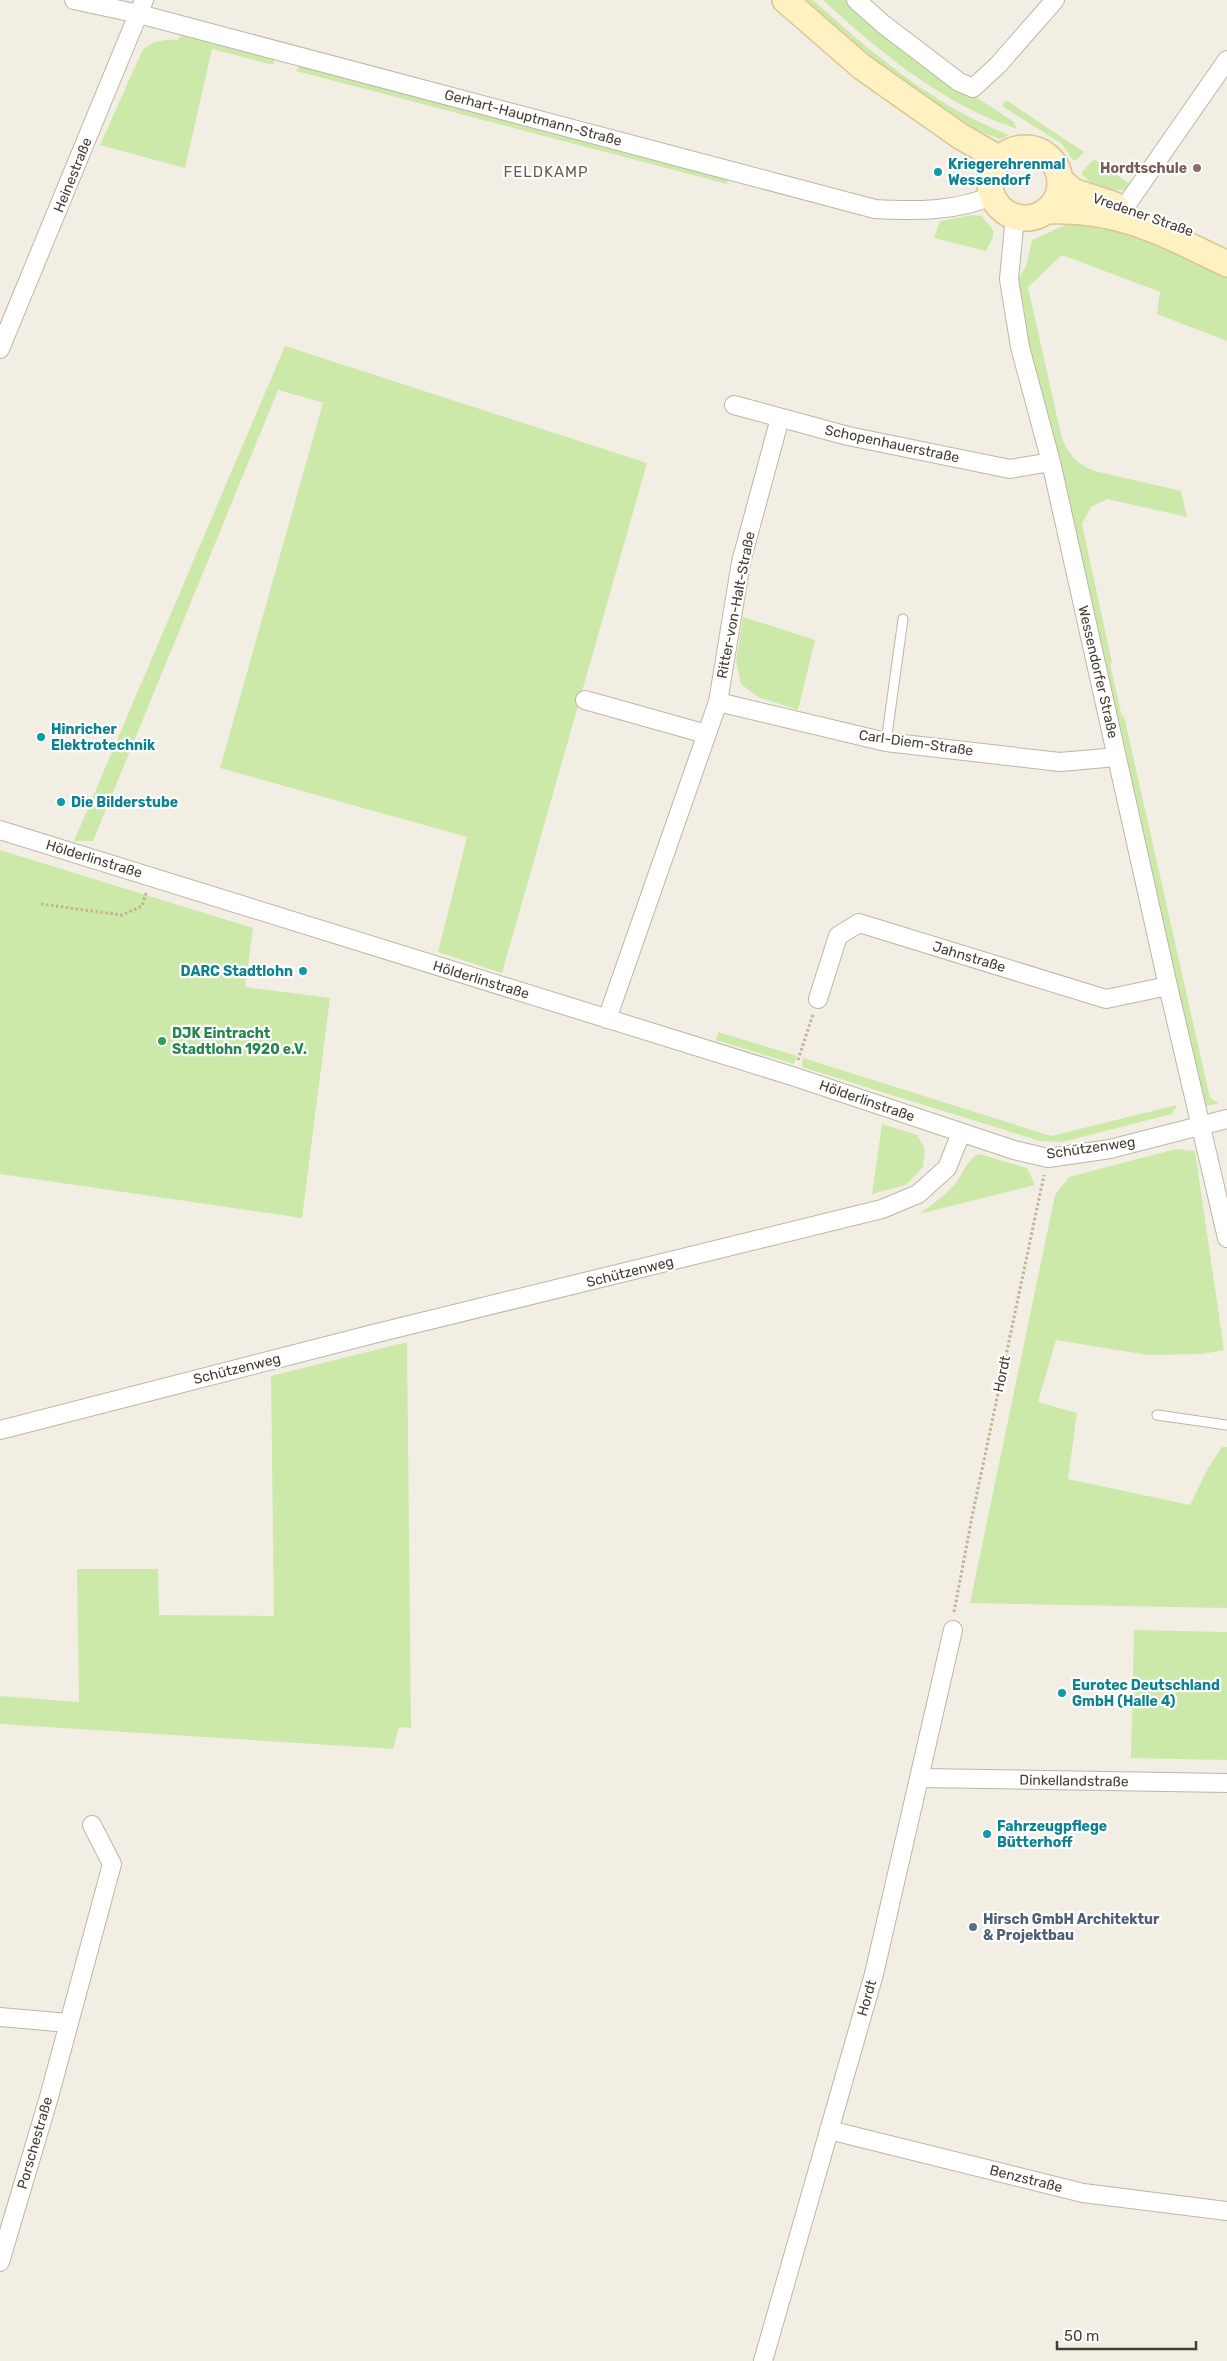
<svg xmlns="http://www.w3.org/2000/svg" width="1227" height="2361" font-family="Rubik,sans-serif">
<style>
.green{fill:#cce9aa}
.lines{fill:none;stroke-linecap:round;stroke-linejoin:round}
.lane-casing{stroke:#beb6a6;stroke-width:11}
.street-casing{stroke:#beb6a6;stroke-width:20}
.secondary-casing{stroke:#d9c693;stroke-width:28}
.path{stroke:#c1b296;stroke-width:3;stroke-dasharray:2.5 2.5;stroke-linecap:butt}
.lane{stroke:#fff;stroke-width:9}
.street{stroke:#fff;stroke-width:18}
.secondary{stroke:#fff1c1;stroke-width:25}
.education-dot{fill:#8d6e63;stroke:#fff;stroke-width:2}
.culture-dot{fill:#0f9aa8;stroke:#fff;stroke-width:2}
.leisure-dot{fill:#2e9e5b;stroke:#fff;stroke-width:2}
.service-dot{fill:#5c6f8a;stroke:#fff;stroke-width:2}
.labels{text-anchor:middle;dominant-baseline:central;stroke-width:4.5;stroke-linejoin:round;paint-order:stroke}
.street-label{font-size:14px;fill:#453e33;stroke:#fff}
.culture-label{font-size:14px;font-weight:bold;fill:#0d838f;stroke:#fff;text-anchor:start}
.education-label{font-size:14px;font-weight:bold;fill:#785e54;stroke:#fff;text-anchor:end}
.leisure-label{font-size:14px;font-weight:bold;fill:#27864d;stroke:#fff;text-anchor:start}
.service-label{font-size:14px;font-weight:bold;fill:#4e5e75;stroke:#fff;text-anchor:start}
.neighbourhood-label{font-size:15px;letter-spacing:1px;fill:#685c4a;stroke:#fff}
</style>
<rect width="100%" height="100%" fill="#f3eee3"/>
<!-- green -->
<path class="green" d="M 803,0 L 813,0 C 872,53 934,106 1009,135 L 1000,139 C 924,113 863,52 803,0 Z
M 823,0 L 845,0 L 926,64 L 1014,122 L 1017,129 C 942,104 881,53 823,0 Z
M 182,34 L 275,54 L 273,65 L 212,49 L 185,168 L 100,145 L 143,49 C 155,41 163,39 177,40 Z
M 303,61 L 728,179 L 727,184 L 296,71 Z
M 1006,100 L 1084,152 L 1076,161 L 1073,160 L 1062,144 L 1002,106 Z
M 1094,159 L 1130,184 L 1125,190 C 1112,192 1089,185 1081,173 Z
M 972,215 L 982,216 L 993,230 L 993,237 L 986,251 L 934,238 L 940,221 Z
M 1068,224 C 1127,222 1174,257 1227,277 L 1227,341 L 1157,314 L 1160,292 L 1062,255 L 1028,287 L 1062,439 C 1069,455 1078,465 1095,471 L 1181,491 L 1187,517 L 1107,499 L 1091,507 L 1082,524 L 1112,663 L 1110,664 L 1122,717 L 1124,716 L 1210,1098 L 1219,1103 L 1207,1106 L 1201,1098 L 1027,340 L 1018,279 L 1026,266 L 1032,240 Z
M 285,346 L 647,463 L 502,973 L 438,952 L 467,837 L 220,768 L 323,403 L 353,411 L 278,390 L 93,841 L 74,841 Z
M 743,617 L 815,640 L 798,710 L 758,697 L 741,684 L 736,661 Z
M 0,850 L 253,928 L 245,987 L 330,998 L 302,1218 L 0,1174 Z
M 718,1032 L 797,1056 L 794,1064 L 716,1040 Z
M 803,1058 L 1051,1136 L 1177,1105 L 1172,1114 L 1062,1142 L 1040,1141 L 802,1067 Z
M 882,1124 L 917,1135 L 925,1149 L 923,1167 L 906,1185 L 872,1194 Z
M 1176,1149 L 1195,1151 L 1224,1350 L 1202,1354 L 1148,1355 L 1056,1340 L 1038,1402 L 1077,1413 L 1068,1479 L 1190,1505 L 1208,1468 L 1222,1447 L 1227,1447 L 1227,1608 L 970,1603 L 1055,1195 L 1069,1177 Z
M 979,1154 L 1027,1168 L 1035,1185 L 919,1214 C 932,1205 944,1196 955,1184 C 963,1174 967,1159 979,1154 Z
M 407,1342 L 411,1728 L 399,1727 L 393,1749 L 0,1724 L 0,1696 L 79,1702 L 77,1569 L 158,1569 L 159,1615 L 274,1616 L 271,1376 Z
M 1134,1630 L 1227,1632 L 1227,1760 L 1131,1758 Z"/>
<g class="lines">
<!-- lane casing -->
<g class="lane-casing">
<path id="lane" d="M 886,742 L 903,619
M 1157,1415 L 1227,1425"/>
</g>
<!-- street casing -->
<g class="street-casing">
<path id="street" d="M 74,0 L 139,14 L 875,209 C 914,211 957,212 993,195
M 856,0 L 883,24 L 959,82 L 973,88 L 998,65 L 1055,0
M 1015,216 L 1009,279 L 1020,347 L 1051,462 L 1168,986 L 1227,1238
M 1118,217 L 1227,60
M 0,349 L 144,0
M 734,405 L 848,436 L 1010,469 L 1051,462
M 585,700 L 706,734
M 718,702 L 886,742 L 1060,762 L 1117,757
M 0,830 L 792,1076 L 1014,1150 L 1048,1158 L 1110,1149 L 1227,1119
M 818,999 L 838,936 L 859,923 L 1106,999 L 1168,986
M 607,1019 L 718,702 L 741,562 L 780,418
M 0,1430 L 377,1333 L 882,1209 L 918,1194 L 947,1168 L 961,1133
M 920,1778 L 1227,1783
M 0,2017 L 68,2023
M 829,2130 L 1083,2193 L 1227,2211
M 0,2262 L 49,2097 L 112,1864 L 92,1825
M 763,2361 L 874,1974 L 953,1630"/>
</g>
<!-- secondary casing -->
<g class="secondary-casing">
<path id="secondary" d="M 785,0 L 862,67 L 960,136 L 1000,159
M990 183a35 35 0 1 1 70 0a35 35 0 1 1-70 0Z
M 1060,180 L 1073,191 L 1115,205
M 1046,211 C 1117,207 1165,234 1227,264"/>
</g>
<!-- path -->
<path class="path" d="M 41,904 L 122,915 L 142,906 L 146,893
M 798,1060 L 813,1014
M 954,1612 L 973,1512 L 1044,1175"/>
<!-- lane -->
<use href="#lane" class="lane"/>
<!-- street -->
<use href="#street" class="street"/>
<!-- secondary -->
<use href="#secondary" class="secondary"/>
</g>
<!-- markers -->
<circle class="education-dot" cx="1197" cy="168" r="5"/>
<g class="culture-dot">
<circle cx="938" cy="172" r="5"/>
<circle cx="41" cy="737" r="5"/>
<circle cx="61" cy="802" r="5"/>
<circle cx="303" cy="971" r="5"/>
<circle cx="1062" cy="1693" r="5"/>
<circle cx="987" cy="1834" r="5"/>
</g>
<circle class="leisure-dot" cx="162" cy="1041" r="5"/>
<circle class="service-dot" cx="973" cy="1927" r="5"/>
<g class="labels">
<!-- street labels -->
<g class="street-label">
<text transform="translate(533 118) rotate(15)">Gerhart-Hauptmann-Straße</text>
<text transform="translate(73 175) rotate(-68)">Heinestraße</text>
<text transform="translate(1143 215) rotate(19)">Vredener Straße</text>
<text transform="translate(892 444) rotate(12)">Schopenhauerstraße</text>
<text transform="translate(736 605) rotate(-79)">Ritter-von-Halt-Straße</text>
<text transform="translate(1098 672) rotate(77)">Wessendorfer Straße</text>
<text transform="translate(916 743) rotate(8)">Carl-Diem-Straße</text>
<text transform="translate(94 859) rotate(17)">Hölderlinstraße</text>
<text transform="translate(969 957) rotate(17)">Jahnstraße</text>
<text transform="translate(481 980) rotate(17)">Hölderlinstraße</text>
<text transform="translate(867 1101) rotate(19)">Hölderlinstraße</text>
<text transform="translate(1091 1148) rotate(-8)">Schützenweg</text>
<text transform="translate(630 1272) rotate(-14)">Schützenweg</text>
<text transform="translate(237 1369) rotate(-14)">Schützenweg</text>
<text transform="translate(1002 1374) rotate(-78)">Hordt</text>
<text transform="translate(1074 1781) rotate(1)">Dinkellandstraße</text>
<text transform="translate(867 1998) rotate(-74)">Hordt</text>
<text transform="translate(35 2143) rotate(-74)">Porschestraße</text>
<text transform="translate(1026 2179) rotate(14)">Benzstraße</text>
</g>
<!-- culture labels -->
<g class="culture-label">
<text x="948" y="164">Kriegerehrenmal<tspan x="948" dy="16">Wessendorf</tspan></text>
<text x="51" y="729">Hinricher<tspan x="51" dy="16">Elektrotechnik</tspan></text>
<text x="71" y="802">Die Bilderstube</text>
<text x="293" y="971" text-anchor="end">DARC Stadtlohn</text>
<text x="1072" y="1685">Eurotec Deutschland<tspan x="1072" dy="16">GmbH (Halle 4)</tspan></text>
<text x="997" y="1826">Fahrzeugpflege<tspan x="997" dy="16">Bütterhoff</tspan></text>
</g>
<!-- education labels -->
<g class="education-label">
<text x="1187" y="168">Hordtschule</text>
</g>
<!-- leisure labels -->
<g class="leisure-label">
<text x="172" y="1033">DJK Eintracht<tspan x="172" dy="16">Stadtlohn 1920 e.V.</tspan></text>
</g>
<!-- service labels -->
<g class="service-label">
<text x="983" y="1919">Hirsch GmbH Architektur<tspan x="983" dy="16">&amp; Projektbau</tspan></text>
</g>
<!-- neighbourhood labels -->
<g class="neighbourhood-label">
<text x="546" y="172">FELDKAMP</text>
</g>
</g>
<!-- scale -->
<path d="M1057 2341v8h139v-8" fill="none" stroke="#453e33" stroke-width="2.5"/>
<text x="1064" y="2341" font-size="15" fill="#453e33" stroke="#ffffff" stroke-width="4" paint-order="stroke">50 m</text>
</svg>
